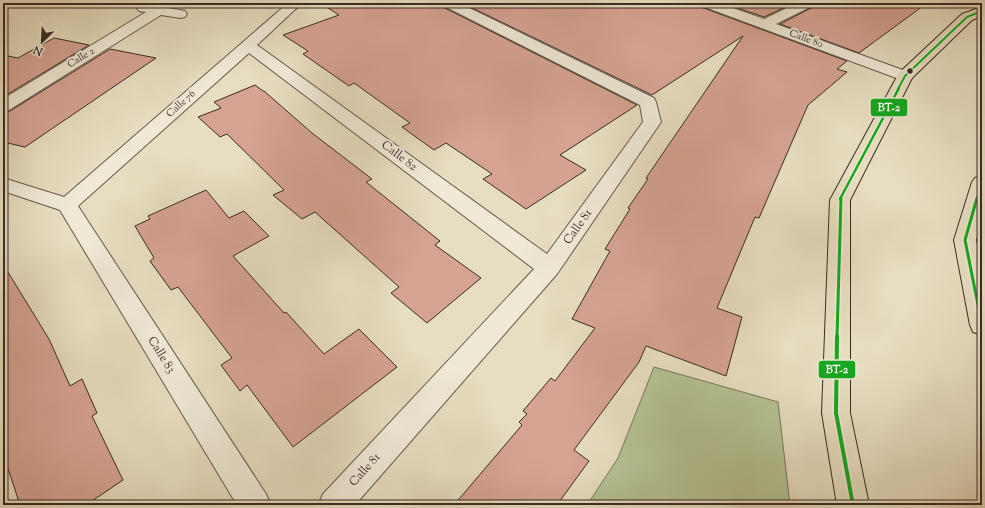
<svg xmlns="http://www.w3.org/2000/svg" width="985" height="508" font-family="'Sorts Mill Goudy',serif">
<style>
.green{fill:#b4c193;stroke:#77765c}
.building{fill:#d6a393;stroke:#3a2b25}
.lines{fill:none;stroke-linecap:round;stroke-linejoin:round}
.minor-casing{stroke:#65584c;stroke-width:2}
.primary-casing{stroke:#3a2b25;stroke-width:2}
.minor{fill:#efe9d6;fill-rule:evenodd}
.primary{fill:#e7ddc0;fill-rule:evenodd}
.bus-1-far3-casing{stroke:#efe9d6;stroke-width:4}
.bus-1-far2-casing{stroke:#efe9d6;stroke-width:5}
.bus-1-far1-casing{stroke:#efe9d6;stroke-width:6}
.bus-1-casing{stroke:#efe9d6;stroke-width:7}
.bus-1-far3{stroke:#17a720;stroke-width:2}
.bus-1-far2{stroke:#17a720;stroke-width:2.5}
.bus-1-far1{stroke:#17a720;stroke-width:3}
.bus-1{stroke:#17a720;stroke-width:4}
.bus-dot{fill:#3a2b25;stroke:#efe9d6;stroke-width:1.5}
.labels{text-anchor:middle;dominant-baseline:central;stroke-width:4;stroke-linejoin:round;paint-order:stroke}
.far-street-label{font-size:10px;fill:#3a2b25;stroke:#efe9d6}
.street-label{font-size:12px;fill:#3a2b25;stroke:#efe9d6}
.line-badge{stroke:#efe9d6;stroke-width:1.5}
.badge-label{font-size:11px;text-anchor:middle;font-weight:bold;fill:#fff}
</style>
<rect width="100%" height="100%" fill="#e7ddc0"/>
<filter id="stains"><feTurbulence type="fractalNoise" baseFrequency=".005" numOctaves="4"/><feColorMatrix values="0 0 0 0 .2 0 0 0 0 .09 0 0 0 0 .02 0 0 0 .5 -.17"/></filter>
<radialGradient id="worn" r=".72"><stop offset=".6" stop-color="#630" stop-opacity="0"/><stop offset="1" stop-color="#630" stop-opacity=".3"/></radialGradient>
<!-- green -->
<path class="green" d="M 654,367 L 778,402 L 790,505 L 587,505 L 618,458 Z"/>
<!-- building -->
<path class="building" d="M 320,3 L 442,3 L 443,7 L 637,105 L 560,155 L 586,170 L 526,209 L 483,179 L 492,174 L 446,143 L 434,150 L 402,127 L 410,123 L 354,83 L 349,86 L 303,54 L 308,51 L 283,35 L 339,15 Z
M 462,3 L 700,3 L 701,7 L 847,61 L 837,69 L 847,72 L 808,105 L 759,218 L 755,217 L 717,308 L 742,317 L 726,376 L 646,346 L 639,362 L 574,450 L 589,461 L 557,505 L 454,505 L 522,425 L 519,422 L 527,414 L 523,411 L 551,378 L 555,381 L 595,328 L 572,319 L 610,251 L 605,249 L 630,209 L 628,208 L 648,179 L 646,178 L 743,36 L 652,95 Z
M 723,3 L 794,3 L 764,17 Z
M 814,3 L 927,3 L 859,53 L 780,24 L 813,7 Z
M 54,38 L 89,45 L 3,97 L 3,55 L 18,58 Z
M 110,49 L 156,58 L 25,147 L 3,142 L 3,112 L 10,111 Z
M 255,85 L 263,91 L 264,91 L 312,133 L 372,179 L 366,182 L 440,241 L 435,245 L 481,278 L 427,323 L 391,293 L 399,287 L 315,212 L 302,219 L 273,195 L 284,190 L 227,134 L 220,137 L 198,117 L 221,108 L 214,102 Z
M 206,190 L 229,218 L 244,211 L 269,236 L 233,256 L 284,313 L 286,312 L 324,354 L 359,329 L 397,367 L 293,447 L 247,385 L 240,391 L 221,365 L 232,358 L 178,287 L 171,290 L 150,261 L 154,258 L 135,226 L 150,219 L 148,216 Z
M 3,264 L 49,339 L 70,386 L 82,379 L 97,413 L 92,416 L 123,480 L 86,505 L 20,505 L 3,453 Z"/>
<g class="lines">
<!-- minor casing -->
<g class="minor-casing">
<path id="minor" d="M 288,3 L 302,3 L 257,45 L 547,254 L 643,122 L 640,105 L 444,6 L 443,3 L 459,3 L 654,98 L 656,102 L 661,122 L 557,274 L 355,505 L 318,505 L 323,494 L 534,269 L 249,53 L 78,206 L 266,494 L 271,505 L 237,505 L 60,210 L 3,191 L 3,178 L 64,197 Z
M 701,3 L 719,3 L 764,19 L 797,3 L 813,3 L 812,6 L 776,24 L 911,73 L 913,76 L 911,79 L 905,81 L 899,79 L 702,6 Z
M 144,4 L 180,10 L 185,11 L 187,14 L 185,17 L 180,18 L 161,15 L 9,110 L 3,111 L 3,99 L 146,12 L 139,11 L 137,8 L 139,5 Z"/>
</g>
<!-- primary casing -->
<g class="primary-casing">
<path id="primary" d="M 982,7 L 982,16 L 972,20 L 912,78 L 850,200 L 850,413 L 869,505 L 837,505 L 822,413 L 830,200 L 899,73 L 962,14 Z
M 982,176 L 982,217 L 976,240 L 982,269 L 982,335 L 973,332 L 970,325 L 954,240 L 972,182 L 975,178 Z"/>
</g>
<!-- minor -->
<use href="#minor" class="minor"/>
<!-- primary -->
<use href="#primary" class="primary"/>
<!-- bus-1-far3 casing -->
<g class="bus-1-far3-casing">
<path id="bus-1-far3" d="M 898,89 L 905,76 L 967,17 L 982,11"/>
</g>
<!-- bus-1-far2 casing -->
<g class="bus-1-far2-casing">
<path id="bus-1-far2" d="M 840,199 L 899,88
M 977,199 L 982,182"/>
</g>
<!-- bus-1-far1 casing -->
<g class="bus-1-far1-casing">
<path id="bus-1-far1" d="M 977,198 L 965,240 L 982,325
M 837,337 L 841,198"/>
</g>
<!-- bus-1 casing -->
<g class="bus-1-casing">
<path id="bus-1" d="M 837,336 L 836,413 L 853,505"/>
</g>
<!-- bus-1-far3 -->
<use href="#bus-1-far3" class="bus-1-far3"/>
<!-- bus-1-far2 -->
<use href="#bus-1-far2" class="bus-1-far2"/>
<!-- bus-1-far1 -->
<use href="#bus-1-far1" class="bus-1-far1"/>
<!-- bus-1 -->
<use href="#bus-1" class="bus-1"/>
</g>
<!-- markers -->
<circle class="bus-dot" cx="910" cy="71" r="3.5"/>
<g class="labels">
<!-- far-street labels -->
<g class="far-street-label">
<text transform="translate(806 39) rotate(20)">Calle 80</text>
<text transform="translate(81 58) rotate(-31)">Calle 2</text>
<text transform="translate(181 104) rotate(-42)">Calle 76</text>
</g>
<!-- street labels -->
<g class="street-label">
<text transform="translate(399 156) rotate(37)">Calle 82</text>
<text transform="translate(578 227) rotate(-55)">Calle 81</text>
<text transform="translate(161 355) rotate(58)">Calle 83</text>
<text transform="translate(365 470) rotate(-48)">Calle 81</text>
</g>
</g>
<g class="line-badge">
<rect x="870" y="98" width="38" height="19" rx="4" fill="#17a720"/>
<rect x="818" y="360" width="38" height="19" rx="4" fill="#17a720"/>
</g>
<g class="badge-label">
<text x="889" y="111">BT-2</text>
<text x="837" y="373">BT-2</text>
</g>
<!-- margin -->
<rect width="985" height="508" fill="none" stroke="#e7ddc0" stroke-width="16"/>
<rect x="4" y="4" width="977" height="500" fill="none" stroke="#3a2b25" stroke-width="2"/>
<rect x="8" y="8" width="969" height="492" fill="none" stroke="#3a2b25"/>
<!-- north arrow -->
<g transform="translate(42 42) rotate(204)" stroke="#efe9d6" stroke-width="3" paint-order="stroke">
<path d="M0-3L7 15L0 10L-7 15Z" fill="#3a2b25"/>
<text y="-6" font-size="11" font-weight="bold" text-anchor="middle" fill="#3a2b25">N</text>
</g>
<rect width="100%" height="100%" filter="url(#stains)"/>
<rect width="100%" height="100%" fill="url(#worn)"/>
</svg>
